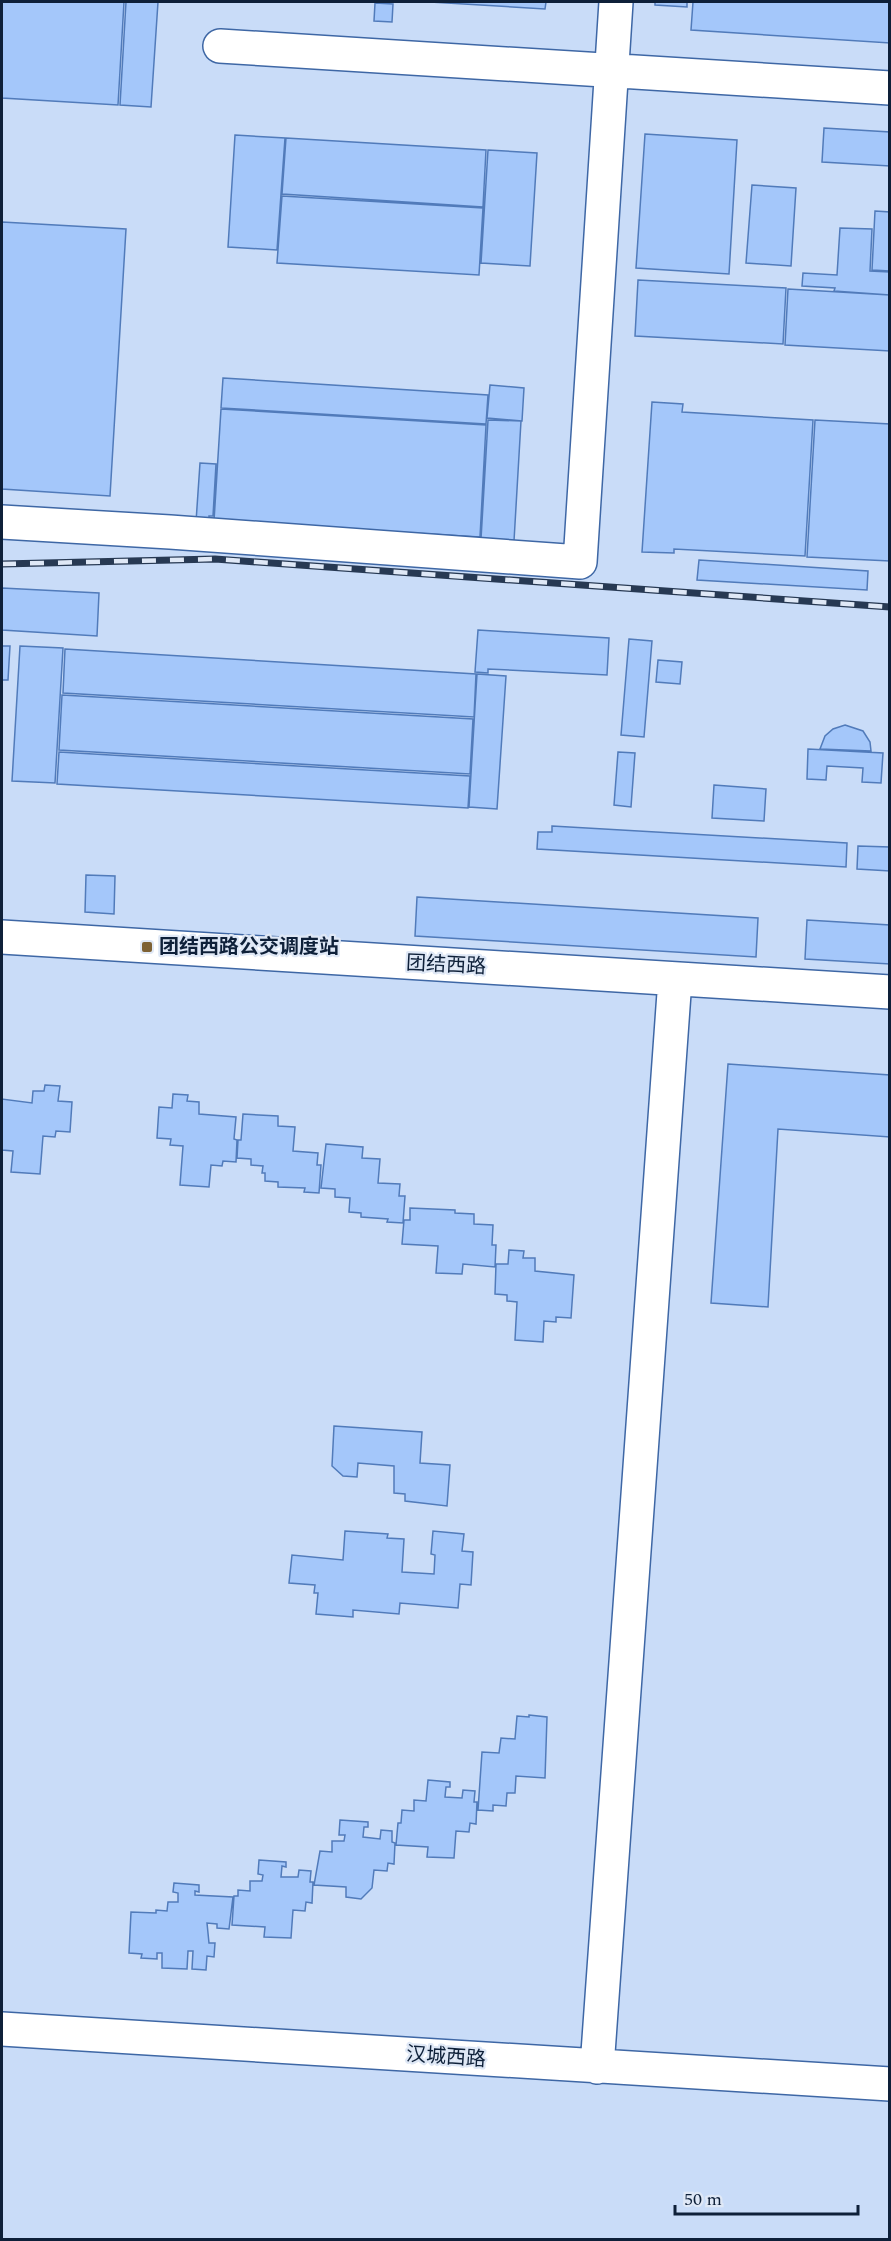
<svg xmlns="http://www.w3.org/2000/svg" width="891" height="2241" font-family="Spectral,'Noto Sans SC',serif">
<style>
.building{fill:#a4c7fa;stroke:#517bba;stroke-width:1.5}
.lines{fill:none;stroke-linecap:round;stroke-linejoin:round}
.minor-casing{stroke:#3e67a5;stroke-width:36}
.minor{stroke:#fff;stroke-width:33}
.rail-casing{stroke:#273953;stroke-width:7}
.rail{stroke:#dfe8f6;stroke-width:4.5;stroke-dasharray:14;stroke-linecap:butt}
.poi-dot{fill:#7d6134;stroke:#dfe8f6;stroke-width:2}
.labels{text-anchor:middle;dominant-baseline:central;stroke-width:4.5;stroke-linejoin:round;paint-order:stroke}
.poi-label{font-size:20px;font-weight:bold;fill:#0e2039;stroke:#dfe8f6;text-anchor:start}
.street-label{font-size:20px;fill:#0e2039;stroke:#dfe8f6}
</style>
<rect width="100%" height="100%" fill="#c9dcf8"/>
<!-- building -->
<path class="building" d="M 2,2 L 124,2 L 118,105 L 2,98 Z
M 126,2 L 158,2 L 151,107 L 120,105 Z
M 430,2 L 546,2 L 545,9 Z
M 655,2 L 687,2 L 687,7 L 655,5 Z
M 693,2 L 890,2 L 890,43 L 691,30 Z
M 375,3 L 393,4 L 392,22 L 374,21 Z
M 824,128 L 890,132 L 890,166 L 822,162 Z
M 645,134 L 737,140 L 729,274 L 636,268 Z
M 235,135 L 285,138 L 277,250 L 228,247 Z
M 286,138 L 486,150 L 483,207 L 282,194 Z
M 488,150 L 537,153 L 530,266 L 481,263 Z
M 752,185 L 796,188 L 791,266 L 746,263 Z
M 282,196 L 483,208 L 479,275 L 277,263 Z
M 875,211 L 890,212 L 890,271 L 872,270 Z
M 2,222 L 126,229 L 110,496 L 2,489 Z
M 840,228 L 872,229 L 870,271 L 890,272 L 890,295 L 834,291 L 835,288 L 802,286 L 803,273 L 837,275 Z
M 638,280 L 786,288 L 783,344 L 635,336 Z
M 788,289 L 890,295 L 890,351 L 785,345 Z
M 223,378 L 488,395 L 486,424 L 221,408 Z
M 490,385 L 524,388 L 522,421 L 487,418 Z
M 652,402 L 683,404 L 682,412 L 813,420 L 805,556 L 674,549 L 674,553 L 642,552 Z
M 221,409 L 486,425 L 480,537 L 214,521 Z
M 488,420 L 521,421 L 514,541 L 481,539 Z
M 815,420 L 890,424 L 890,561 L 807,557 Z
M 200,463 L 216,464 L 213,516 L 209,516 L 209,523 L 196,522 Z
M 699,560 L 868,571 L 867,590 L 697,580 Z
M 2,588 L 99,593 L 97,636 L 2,630 Z
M 478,630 L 609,638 L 607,675 L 488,669 L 488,673 L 475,672 Z
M 629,639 L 652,641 L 644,737 L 621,735 Z
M 2,646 L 10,646 L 8,680 L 2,680 Z
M 20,646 L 63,648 L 55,783 L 12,781 Z
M 65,649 L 476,674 L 474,717 L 63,693 Z
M 658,660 L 682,662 L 680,684 L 656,682 Z
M 477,674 L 506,676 L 497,809 L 469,807 Z
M 62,695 L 473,719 L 470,774 L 59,750 Z
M 845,725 L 863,731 L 870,742 L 871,751 L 820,749 L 825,736 L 833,729 Z
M 808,749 L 883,753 L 881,783 L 862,782 L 863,768 L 827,766 L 826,780 L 807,779 Z
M 59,752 L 470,776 L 468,808 L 57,784 Z
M 618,752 L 635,753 L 631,807 L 614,805 Z
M 714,785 L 766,789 L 764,821 L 712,818 Z
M 552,826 L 847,843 L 846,867 L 537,849 L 538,832 L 552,832 Z
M 858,846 L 890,847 L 890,871 L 857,869 Z
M 86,875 L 115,876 L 114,914 L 85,912 Z
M 417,897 L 758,918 L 756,957 L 415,936 Z
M 807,920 L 890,925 L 890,964 L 805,959 Z
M 728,1064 L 890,1075 L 890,1137 L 778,1129 L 768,1307 L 711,1303 Z
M 45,1085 L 60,1086 L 58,1101 L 72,1102 L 70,1132 L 56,1131 L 55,1137 L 43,1136 L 40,1174 L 11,1172 L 13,1151 L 2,1150 L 2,1099 L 32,1103 L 33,1091 L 44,1091 Z
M 173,1094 L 188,1095 L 187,1101 L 199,1102 L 199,1114 L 236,1117 L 234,1139 L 237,1140 L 236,1162 L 223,1161 L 222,1166 L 211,1165 L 209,1187 L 180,1185 L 183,1146 L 170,1145 L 171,1139 L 157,1138 L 159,1107 L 172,1108 Z
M 243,1114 L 278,1116 L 278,1126 L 295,1127 L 293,1151 L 318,1153 L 317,1165 L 321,1165 L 319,1193 L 304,1192 L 305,1188 L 278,1187 L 278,1182 L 265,1181 L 265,1173 L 262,1173 L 263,1166 L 251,1165 L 251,1159 L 237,1158 L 238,1140 L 241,1140 Z
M 326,1144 L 363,1147 L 362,1158 L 380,1159 L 378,1183 L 400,1184 L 399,1196 L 405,1196 L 403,1223 L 387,1222 L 388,1219 L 361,1217 L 361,1213 L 349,1212 L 350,1198 L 335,1197 L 335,1189 L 321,1188 Z
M 410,1208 L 455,1210 L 455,1213 L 474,1214 L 474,1224 L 493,1225 L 492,1245 L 496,1245 L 495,1267 L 463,1264 L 462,1274 L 436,1273 L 438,1246 L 402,1244 L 404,1220 L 410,1220 Z
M 509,1250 L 524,1251 L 523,1258 L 535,1258 L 535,1271 L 574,1275 L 571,1318 L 556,1317 L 556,1322 L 544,1321 L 543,1342 L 515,1340 L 517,1302 L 507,1301 L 507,1295 L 495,1294 L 496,1264 L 508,1264 Z
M 334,1426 L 422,1432 L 420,1463 L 450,1465 L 447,1506 L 405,1501 L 405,1494 L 394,1493 L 394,1466 L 358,1463 L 357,1477 L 343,1476 L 332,1466 Z
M 345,1531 L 388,1534 L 387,1538 L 404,1539 L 402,1572 L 434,1574 L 435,1555 L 431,1554 L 433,1531 L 464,1534 L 462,1551 L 473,1552 L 471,1585 L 460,1584 L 458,1608 L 400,1603 L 399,1614 L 353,1610 L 353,1617 L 316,1614 L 318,1593 L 314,1593 L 315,1585 L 289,1583 L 292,1555 L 343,1560 Z
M 529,1715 L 547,1717 L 545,1778 L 516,1776 L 515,1793 L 507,1793 L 506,1806 L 493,1805 L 493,1811 L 478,1810 L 482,1752 L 499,1753 L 501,1738 L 515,1739 L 517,1716 L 529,1717 Z
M 428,1780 L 450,1782 L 450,1787 L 446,1787 L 445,1797 L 462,1798 L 463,1790 L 475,1791 L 474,1802 L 477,1802 L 476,1824 L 470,1823 L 469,1832 L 456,1831 L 454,1858 L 427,1857 L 428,1847 L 396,1845 L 398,1823 L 401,1823 L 402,1810 L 414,1811 L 414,1800 L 426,1801 Z
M 340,1820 L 368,1822 L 368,1827 L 364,1827 L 363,1837 L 380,1839 L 381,1830 L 392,1831 L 392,1842 L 395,1843 L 394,1864 L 388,1863 L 387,1871 L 374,1870 L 372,1888 L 361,1899 L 346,1897 L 346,1887 L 314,1885 L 320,1851 L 332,1852 L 332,1841 L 344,1841 L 345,1835 L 339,1835 Z
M 259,1860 L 286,1862 L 286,1867 L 282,1866 L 281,1877 L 298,1877 L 299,1870 L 311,1871 L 310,1882 L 313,1882 L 312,1903 L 306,1902 L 305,1911 L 293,1910 L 291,1938 L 264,1937 L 265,1927 L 232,1925 L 234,1896 L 238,1896 L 238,1890 L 250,1891 L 250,1881 L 262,1881 L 263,1875 L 258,1874 Z
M 174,1883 L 199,1885 L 199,1892 L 195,1891 L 195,1895 L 233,1897 L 229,1929 L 217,1928 L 217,1924 L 207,1923 L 209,1943 L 215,1943 L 214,1957 L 207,1956 L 206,1970 L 192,1969 L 193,1951 L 188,1951 L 187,1969 L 162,1968 L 162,1953 L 157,1953 L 157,1959 L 141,1958 L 142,1954 L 129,1953 L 131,1912 L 156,1913 L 156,1910 L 167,1911 L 168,1902 L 178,1902 L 178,1893 L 173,1892 Z"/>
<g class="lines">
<!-- minor casing -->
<g class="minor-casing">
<path id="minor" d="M 220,46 L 890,88
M 2,522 L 170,532 L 580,562 L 616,2
M 2,937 L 890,992
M 2,2029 L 890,2084
M 597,2067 L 675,979"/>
</g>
<!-- minor -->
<use href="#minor" class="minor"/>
<!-- rail casing -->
<g class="rail-casing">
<path id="rail" d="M 2,564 L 215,559 L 890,607"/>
</g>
<!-- rail -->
<use href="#rail" class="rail"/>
</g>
<!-- markers -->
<rect class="poi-dot" x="141" y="941" width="12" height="12" rx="3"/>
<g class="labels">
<!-- poi labels -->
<g class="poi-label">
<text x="159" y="947">团结西路公交调度站</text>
</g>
<!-- street labels -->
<g class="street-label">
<text transform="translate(446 965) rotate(3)">团结西路</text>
<text transform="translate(446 2057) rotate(4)">汉城西路</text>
</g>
</g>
<!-- border -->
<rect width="891" height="2241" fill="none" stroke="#0e2039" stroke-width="6"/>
<!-- scale -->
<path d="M675 2205v9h183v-9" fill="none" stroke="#0e2039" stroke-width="3"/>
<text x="684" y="2205" font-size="18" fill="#0e2039" stroke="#dfe8f6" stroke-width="4.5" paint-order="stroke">50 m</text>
</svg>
